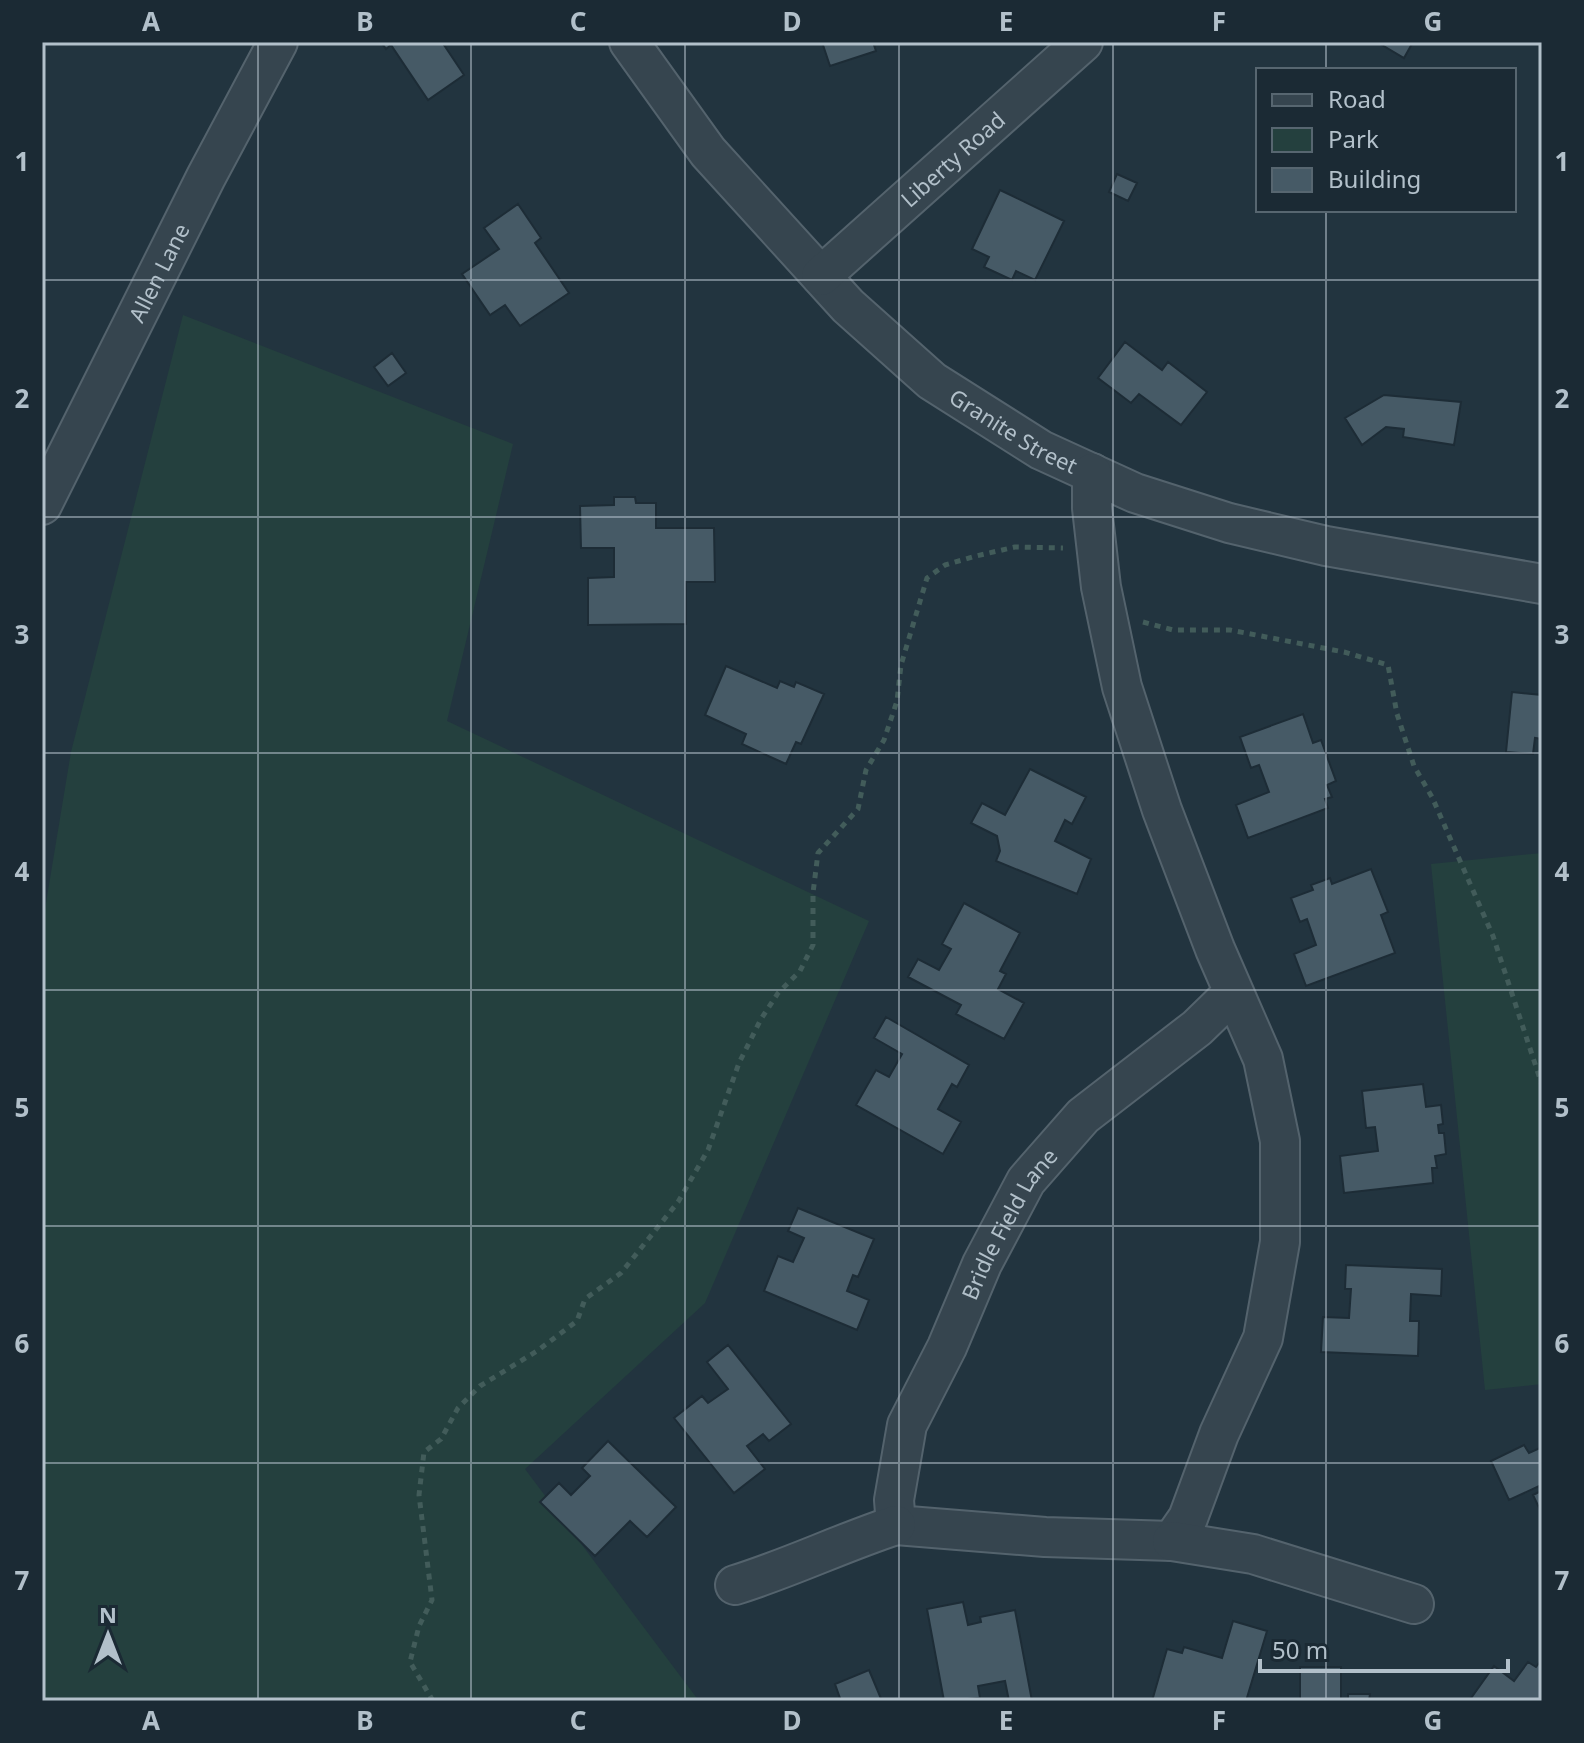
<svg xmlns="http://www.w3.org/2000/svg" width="1584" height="1743" font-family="'Noto Sans',sans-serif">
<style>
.green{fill:#24403e}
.building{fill:#465a66;stroke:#1d2c36;stroke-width:2}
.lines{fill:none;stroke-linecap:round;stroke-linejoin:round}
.minor-casing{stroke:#54636d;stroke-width:42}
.path{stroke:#425c5a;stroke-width:5;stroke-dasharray:6 6;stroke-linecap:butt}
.minor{stroke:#36454f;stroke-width:38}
.grid{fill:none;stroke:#b2c0ca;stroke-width:2;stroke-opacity:0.55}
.labels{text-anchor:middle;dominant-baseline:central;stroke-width:6;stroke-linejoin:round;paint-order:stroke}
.street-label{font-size:22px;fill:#b2c0ca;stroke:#1b2a34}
.neatline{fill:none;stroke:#b2c0ca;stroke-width:3}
.grid-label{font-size:26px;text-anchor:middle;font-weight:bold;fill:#b2c0ca}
</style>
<rect width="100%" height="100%" fill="#22343f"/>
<!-- green -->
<path class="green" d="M 183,315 L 513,444 L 447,721 L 869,921 L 705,1303 L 525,1469 L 699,1701 L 42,1701 L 42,927 L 71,752 Z
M 1542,853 L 1542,1384 L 1485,1390 L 1431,864 Z"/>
<!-- building -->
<path class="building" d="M 381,42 L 442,42 L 464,75 L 428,100 L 391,45 L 386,49 Z
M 822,42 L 873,42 L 876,51 L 830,66 Z
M 1377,42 L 1413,42 L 1404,58 Z
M 1117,174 L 1137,183 L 1128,201 L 1109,192 Z
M 1000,190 L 1064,221 L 1035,280 L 1016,271 L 1012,280 L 984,267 L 989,257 L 972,249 Z
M 518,204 L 541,238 L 535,243 L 569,293 L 520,326 L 505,305 L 490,315 L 462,274 L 499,249 L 484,228 Z
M 1125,342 L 1162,370 L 1168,362 L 1207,392 L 1181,425 L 1139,394 L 1131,403 L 1098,378 Z
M 392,353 L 406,373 L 388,386 L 374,367 Z
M 1384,395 L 1461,402 L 1454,445 L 1403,437 L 1404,429 L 1386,427 L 1362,445 L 1345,418 Z
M 614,497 L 635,497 L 636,503 L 656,503 L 656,528 L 714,528 L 715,582 L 686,582 L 686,624 L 588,625 L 588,578 L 614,577 L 614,548 L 581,548 L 580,506 L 614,505 Z
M 726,666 L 777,688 L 780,681 L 794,687 L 796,682 L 824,694 L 801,744 L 796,742 L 786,764 L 742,744 L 746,734 L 705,715 Z
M 1512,692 L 1542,695 L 1542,739 L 1535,738 L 1533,754 L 1506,752 Z
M 1303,714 L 1313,743 L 1321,740 L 1336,781 L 1327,785 L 1332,797 L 1325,799 L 1328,808 L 1248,838 L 1236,805 L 1269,792 L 1259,765 L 1251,768 L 1240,737 Z
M 1030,769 L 1086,797 L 1072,824 L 1065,820 L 1055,841 L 1091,859 L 1077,894 L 996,861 L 1000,851 L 997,836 L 971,823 L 982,803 L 1005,815 Z
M 1371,869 L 1388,912 L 1381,915 L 1395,953 L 1306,986 L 1294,954 L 1316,945 L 1307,919 L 1300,922 L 1291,898 L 1313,890 L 1311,885 L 1330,878 L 1332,884 Z
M 964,903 L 1020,933 L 1000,971 L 1006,974 L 998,989 L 1024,1003 L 1004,1039 L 956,1014 L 961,1005 L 908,977 L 918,959 L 939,970 L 951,949 L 942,944 Z
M 886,1017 L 969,1065 L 957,1087 L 952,1084 L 938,1109 L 961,1122 L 943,1154 L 856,1105 L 876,1070 L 889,1077 L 902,1054 L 874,1038 Z
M 1423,1084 L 1426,1107 L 1441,1105 L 1443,1124 L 1438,1125 L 1439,1133 L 1444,1133 L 1446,1154 L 1435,1156 L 1437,1168 L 1432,1168 L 1433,1183 L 1344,1193 L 1340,1156 L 1378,1151 L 1375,1127 L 1366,1128 L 1362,1091 Z
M 798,1208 L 874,1239 L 858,1277 L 853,1275 L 847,1291 L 869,1300 L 857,1330 L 764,1291 L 778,1256 L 793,1262 L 804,1238 L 788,1231 Z
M 1346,1265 L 1442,1269 L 1441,1296 L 1411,1294 L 1410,1321 L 1419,1321 L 1418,1356 L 1321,1352 L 1323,1317 L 1349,1318 L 1351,1289 L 1345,1289 Z
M 728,1345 L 791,1424 L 769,1441 L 763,1434 L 747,1446 L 765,1469 L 734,1493 L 674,1418 L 702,1396 L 708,1403 L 728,1389 L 707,1362 Z
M 608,1441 L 676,1507 L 647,1537 L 630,1521 L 595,1556 L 540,1502 L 559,1483 L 571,1495 L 590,1476 L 582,1468 Z
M 1524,1445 L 1529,1453 L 1542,1447 L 1542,1514 L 1533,1495 L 1541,1491 L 1539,1486 L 1509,1500 L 1491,1461 Z
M 963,1602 L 968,1625 L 981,1622 L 980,1617 L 1015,1610 L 1032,1701 L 1009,1701 L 1005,1681 L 978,1686 L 980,1698 L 944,1701 L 927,1609 Z
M 1233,1621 L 1267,1631 L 1246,1701 L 1152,1701 L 1167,1649 L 1182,1653 L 1184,1647 L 1222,1658 Z
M 1542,1659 L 1542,1701 L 1469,1701 L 1494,1666 L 1514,1681 L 1528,1662 L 1536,1667 Z
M 1300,1667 L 1341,1667 L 1341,1701 L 1300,1701 Z
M 869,1670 L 882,1701 L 841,1701 L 835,1684 Z
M 1348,1694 L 1370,1694 L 1369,1701 L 1348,1701 Z"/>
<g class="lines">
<!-- minor casing -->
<g class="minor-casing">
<g id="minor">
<path id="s1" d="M 629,42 L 708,152 L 848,306 L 932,381 L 1041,450 L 1135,493 L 1229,523 L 1326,546 L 1542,584"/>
<path id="s2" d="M 821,276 L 1083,42"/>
<path id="s3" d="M 1092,473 L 1092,508 L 1101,587 L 1122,687 L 1162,810 L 1215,949 L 1263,1059 L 1280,1141 L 1280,1242 L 1263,1338 L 1219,1434 L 1188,1518 L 1172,1541 L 1045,1537 L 896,1525 L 894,1500 L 907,1425 L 947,1347 L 982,1264 L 1026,1181 L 1083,1116 L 1197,1028 L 1233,993"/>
<path id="s4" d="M 42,505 L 206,177 L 278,42"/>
<path d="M 1172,1541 L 1253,1554 L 1414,1604"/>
<path d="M 735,1585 C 790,1568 841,1543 896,1525"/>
</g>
</g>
<!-- path -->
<path class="path" d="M 1143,622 L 1173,630 L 1230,630 L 1344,652 L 1388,665 L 1397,714 L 1414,766 L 1432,797 L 1493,936 L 1542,1085
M 433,1701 L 410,1662 L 419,1626 L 432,1600 L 419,1495 L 424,1452 L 441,1439 L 458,1408 L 480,1386 L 537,1351 L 577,1321 L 585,1299 L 621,1273 L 678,1202 L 708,1150 L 739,1063 L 761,1019 L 778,993 L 800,971 L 813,945 L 813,893 L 818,853 L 858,809 L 866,770 L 884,740 L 897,701 L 901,665 L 927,578 L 945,565 L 976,556 L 1015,547 L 1063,548"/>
<!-- minor -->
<use href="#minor" class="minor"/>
</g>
<!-- grid -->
<path class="grid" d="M 258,42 L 258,1701M 471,42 L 471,1701M 685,42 L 685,1701M 899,42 L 899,1701M 1113,42 L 1113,1701M 1326,42 L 1326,70M 1326,210 L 1326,1701M 42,280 L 1542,280M 42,517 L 1542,517M 42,753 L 1542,753M 42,990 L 1542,990M 42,1226 L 1542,1226M 42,1463 L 1542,1463"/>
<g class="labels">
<!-- street labels -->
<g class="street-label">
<text stroke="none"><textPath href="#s2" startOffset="176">Liberty Road</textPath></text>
<text stroke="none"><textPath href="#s4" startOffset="260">Allen Lane</textPath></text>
<text stroke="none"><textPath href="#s1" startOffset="552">Granite Street</textPath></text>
<text stroke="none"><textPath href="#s3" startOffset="1724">Bridle Field Lane</textPath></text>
</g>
</g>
<!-- border -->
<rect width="1584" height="1743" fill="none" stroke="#1b2a34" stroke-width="88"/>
<!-- legend -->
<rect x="1256" y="68" width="260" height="144" fill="#1b2a34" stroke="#576670" stroke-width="2"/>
<rect x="1272" y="94" width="40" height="12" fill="#36454f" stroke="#576670" stroke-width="2"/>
<text x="1328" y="108" font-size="24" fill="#b2c0ca">Road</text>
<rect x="1272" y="128" width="40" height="24" fill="#24403e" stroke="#576670" stroke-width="2"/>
<text x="1328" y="148" font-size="24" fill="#b2c0ca">Park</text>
<rect x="1272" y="168" width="40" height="24" fill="#465a66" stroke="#576670" stroke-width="2"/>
<text x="1328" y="188" font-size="24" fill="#b2c0ca">Building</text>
<!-- north arrow -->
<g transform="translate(108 1635)" stroke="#1b2a34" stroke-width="6" paint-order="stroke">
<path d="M0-6L14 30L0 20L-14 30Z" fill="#b2c0ca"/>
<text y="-12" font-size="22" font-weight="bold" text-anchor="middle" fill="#b2c0ca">N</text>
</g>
<!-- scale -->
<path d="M1260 1659v12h248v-12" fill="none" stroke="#b2c0ca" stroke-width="4"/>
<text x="1272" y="1659" font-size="24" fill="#b2c0ca" stroke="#1b2a34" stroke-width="6" paint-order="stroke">50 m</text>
<rect x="44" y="44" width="1496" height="1655" class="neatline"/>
<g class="grid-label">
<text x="151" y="31">A</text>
<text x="365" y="31">B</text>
<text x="578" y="31">C</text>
<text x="792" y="31">D</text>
<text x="1006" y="31">E</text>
<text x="1219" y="31">F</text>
<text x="1433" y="31">G</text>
<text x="22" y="171">1</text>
<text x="1562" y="171">1</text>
<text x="22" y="408">2</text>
<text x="1562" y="408">2</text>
<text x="22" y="644">3</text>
<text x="1562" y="644">3</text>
<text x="22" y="881">4</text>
<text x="1562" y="881">4</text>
<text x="22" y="1117">5</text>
<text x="1562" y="1117">5</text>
<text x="22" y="1353">6</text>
<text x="1562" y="1353">6</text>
<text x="22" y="1590">7</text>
<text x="1562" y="1590">7</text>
<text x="151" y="1730">A</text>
<text x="365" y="1730">B</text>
<text x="578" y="1730">C</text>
<text x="792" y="1730">D</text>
<text x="1006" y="1730">E</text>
<text x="1219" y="1730">F</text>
<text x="1433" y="1730">G</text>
</g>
</svg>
